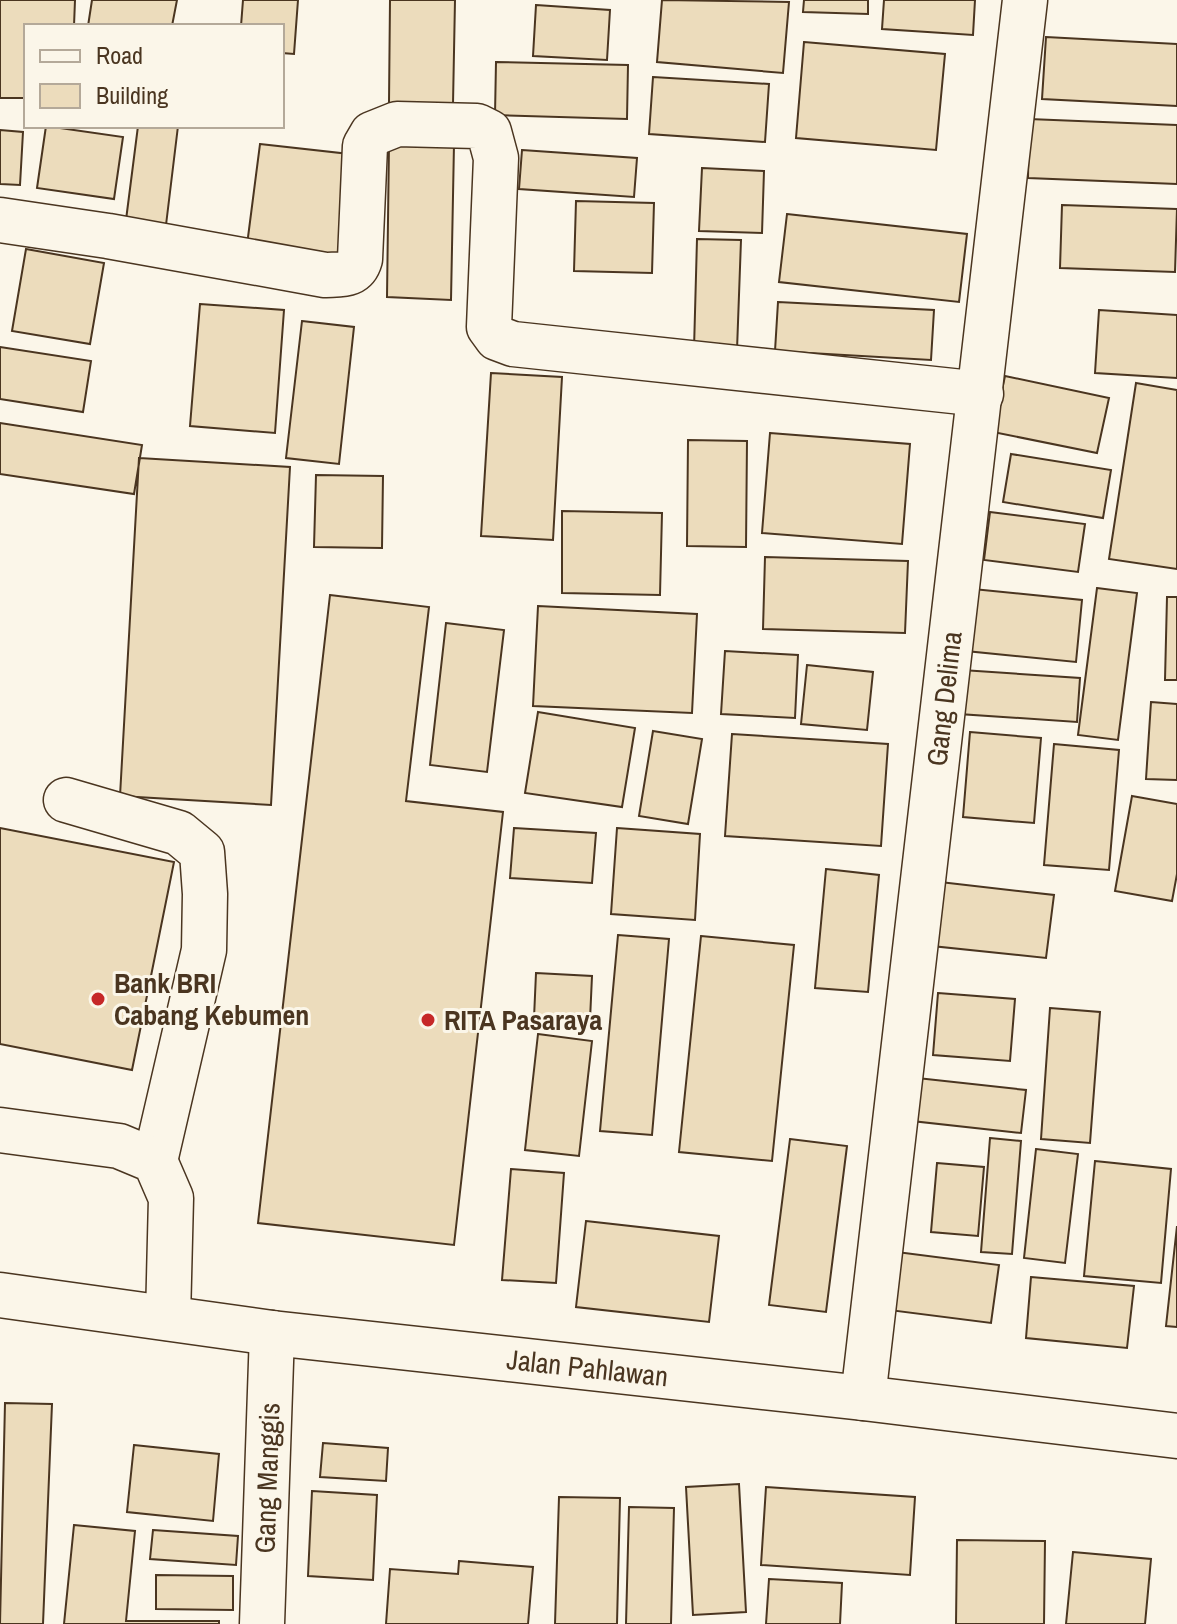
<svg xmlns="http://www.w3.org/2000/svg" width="1177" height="1624" font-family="'Archivo Narrow',sans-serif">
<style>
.building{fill:#ecdcbc;stroke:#4a3520;stroke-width:2}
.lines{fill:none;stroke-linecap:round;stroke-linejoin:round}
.minor-casing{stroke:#4a3520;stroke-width:47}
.major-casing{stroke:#4a3520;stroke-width:47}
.minor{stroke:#fbf6e9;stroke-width:44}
.major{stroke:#fbf6e9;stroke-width:44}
.poi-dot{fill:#c62828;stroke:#fbf6e9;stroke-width:3}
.labels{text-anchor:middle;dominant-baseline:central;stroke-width:6;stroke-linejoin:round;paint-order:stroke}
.street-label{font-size:28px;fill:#4a3520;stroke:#fbf6e9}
.poi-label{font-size:28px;font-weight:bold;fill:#4a3520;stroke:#fbf6e9;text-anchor:start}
</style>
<rect width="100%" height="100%" fill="#fbf6e9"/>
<!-- building -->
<path class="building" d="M 0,0 L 75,0 L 74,26 L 26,26 L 26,98 L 0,98 Z
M 92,0 L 177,0 L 172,26 L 88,26 Z
M 243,0 L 298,0 L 294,54 L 282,53 L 282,26 L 241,26 Z
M 390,0 L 455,0 L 453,104 L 389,103 Z
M 662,0 L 789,2 L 783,73 L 657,62 Z
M 804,0 L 868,0 L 868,14 L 803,12 Z
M 884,0 L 975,0 L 973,35 L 882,29 Z
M 536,5 L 610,10 L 607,60 L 533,56 Z
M 1046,37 L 1177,44 L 1177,106 L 1042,99 Z
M 804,42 L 945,54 L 936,150 L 796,138 Z
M 496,62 L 628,65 L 627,119 L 495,115 Z
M 653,77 L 769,84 L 765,142 L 649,134 Z
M 1029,119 L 1177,125 L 1177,184 L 1028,178 Z
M 46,126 L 123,137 L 114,199 L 37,188 Z
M 138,126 L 178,126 L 166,225 L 126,220 Z
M 0,130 L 23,132 L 20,185 L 0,184 Z
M 260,144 L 358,155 L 345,257 L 247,245 Z
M 389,144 L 454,144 L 451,300 L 387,297 Z
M 522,150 L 637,158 L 634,197 L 519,189 Z
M 702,168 L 764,171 L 762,233 L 699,231 Z
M 576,201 L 654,203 L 652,273 L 574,271 Z
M 1062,205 L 1177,209 L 1175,272 L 1060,268 Z
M 787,214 L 967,234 L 959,302 L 779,282 Z
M 697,239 L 741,240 L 737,350 L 694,349 Z
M 26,249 L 104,263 L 90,344 L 12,331 Z
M 778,302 L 934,310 L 931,360 L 775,351 Z
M 200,304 L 284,310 L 275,433 L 190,426 Z
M 1099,310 L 1177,315 L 1177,378 L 1095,373 Z
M 302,321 L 354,327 L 339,464 L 286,458 Z
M 0,347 L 91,361 L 83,412 L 0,399 Z
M 491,373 L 562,377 L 553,540 L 481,536 Z
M 1005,376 L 1109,398 L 1097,453 L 993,432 Z
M 1136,383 L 1177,390 L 1177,569 L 1109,559 Z
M 0,423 L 142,445 L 134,494 L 0,474 Z
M 770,433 L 910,444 L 902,544 L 762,533 Z
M 688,440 L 747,441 L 746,547 L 687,546 Z
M 1011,454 L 1111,470 L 1103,518 L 1003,502 Z
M 139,458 L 290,467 L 271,805 L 120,796 Z
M 316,475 L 383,476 L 382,548 L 314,547 Z
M 562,511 L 662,513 L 660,595 L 562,593 Z
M 990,512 L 1085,524 L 1078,572 L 984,560 Z
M 765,557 L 908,561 L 905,633 L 763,629 Z
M 963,588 L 1082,600 L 1076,662 L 956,650 Z
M 1097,588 L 1137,593 L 1118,740 L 1078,735 Z
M 330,595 L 429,607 L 406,801 L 503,812 L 454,1245 L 258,1223 Z
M 1167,597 L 1177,597 L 1177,680 L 1165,680 Z
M 538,606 L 697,614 L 692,713 L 533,706 Z
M 446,623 L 504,630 L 487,772 L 430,765 Z
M 725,651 L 798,655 L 795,718 L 721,714 Z
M 807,665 L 873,672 L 867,730 L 801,724 Z
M 962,670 L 1080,678 L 1077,722 L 959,714 Z
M 1151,702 L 1177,704 L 1177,780 L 1146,779 Z
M 538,712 L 635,728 L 622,807 L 525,793 Z
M 653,731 L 702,739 L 688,824 L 639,816 Z
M 970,732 L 1041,738 L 1034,823 L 963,817 Z
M 732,734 L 888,744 L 881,846 L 725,836 Z
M 1054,744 L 1119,750 L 1109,870 L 1044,865 Z
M 1132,796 L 1177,804 L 1177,874 L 1172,901 L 1115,891 Z
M 0,828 L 174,862 L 132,1070 L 0,1044 Z
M 514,828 L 596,833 L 592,883 L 510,878 Z
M 617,828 L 700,834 L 695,920 L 611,914 Z
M 826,869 L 879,875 L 868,992 L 815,988 Z
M 940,882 L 1054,895 L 1046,958 L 932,946 Z
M 618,935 L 669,939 L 652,1135 L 600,1131 Z
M 701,936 L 794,945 L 772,1161 L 679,1152 Z
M 536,973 L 592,976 L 590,1020 L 534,1018 Z
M 938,993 L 1015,999 L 1010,1061 L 933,1055 Z
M 1050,1008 L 1100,1012 L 1090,1143 L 1041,1139 Z
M 538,1034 L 592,1041 L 579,1156 L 525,1150 Z
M 908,1077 L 1026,1090 L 1021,1133 L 903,1120 Z
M 990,1138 L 1021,1141 L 1012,1254 L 981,1252 Z
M 790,1139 L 847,1146 L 826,1312 L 769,1305 Z
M 1036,1149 L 1078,1154 L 1065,1263 L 1024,1258 Z
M 1095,1161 L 1171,1169 L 1161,1283 L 1084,1276 Z
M 937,1163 L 984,1167 L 978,1236 L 931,1232 Z
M 511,1169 L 564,1173 L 556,1283 L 502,1280 Z
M 586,1221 L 719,1236 L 709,1322 L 576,1307 Z
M 1177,1226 L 1177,1327 L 1166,1326 Z
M 889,1251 L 999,1265 L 991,1323 L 881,1309 Z
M 1031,1277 L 1134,1286 L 1127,1348 L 1026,1338 Z
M 5,1403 L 52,1404 L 43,1624 L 0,1624 Z
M 323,1443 L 388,1448 L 386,1481 L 320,1477 Z
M 134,1445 L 219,1454 L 213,1521 L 127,1512 Z
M 739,1484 L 746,1612 L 693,1615 L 686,1487 Z
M 766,1487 L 915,1497 L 910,1575 L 761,1565 Z
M 312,1491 L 377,1495 L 373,1580 L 308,1576 Z
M 559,1497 L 620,1498 L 617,1624 L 555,1624 Z
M 629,1507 L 674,1508 L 671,1624 L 626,1624 Z
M 74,1525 L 135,1531 L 126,1621 L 219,1621 L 219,1624 L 64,1624 Z
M 153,1530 L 238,1536 L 236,1565 L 150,1559 Z
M 957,1540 L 1045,1541 L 1044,1624 L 956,1624 Z
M 1073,1552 L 1151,1559 L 1145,1624 L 1066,1624 Z
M 459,1561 L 533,1567 L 528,1624 L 386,1624 L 390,1569 L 458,1574 Z
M 156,1575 L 233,1576 L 233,1610 L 156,1609 Z
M 769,1579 L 842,1583 L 840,1624 L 766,1624 Z"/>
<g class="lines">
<!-- minor casing -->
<g class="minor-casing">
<g id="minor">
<path d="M 0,220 L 108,236 L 325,275 C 341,274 355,277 360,259 L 365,146 L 372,134 L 397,124 L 477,126 L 489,132 L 496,158 L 489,327 L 497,338 L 513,344 L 981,394"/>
<path d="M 66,800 L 179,833 L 202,852 L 205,894 L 204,950 L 155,1161"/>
<path d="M 0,1130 L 119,1146 L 155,1161 L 171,1198 L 168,1318"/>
<path id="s1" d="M 863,1398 L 1025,0"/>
<path id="s2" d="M 262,1624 L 272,1333"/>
</g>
</g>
<!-- major casing -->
<g class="major-casing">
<g id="major">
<path id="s3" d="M 0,1295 L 272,1333 L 863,1398 L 1177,1436"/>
</g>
</g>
<!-- minor -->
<use href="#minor" class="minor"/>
<!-- major -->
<use href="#major" class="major"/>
</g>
<!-- markers -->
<g class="poi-dot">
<circle cx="98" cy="999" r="8"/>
<circle cx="428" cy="1020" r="8"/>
</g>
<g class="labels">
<!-- street labels -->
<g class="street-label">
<text stroke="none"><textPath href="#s1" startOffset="704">Gang Delima</textPath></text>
<text stroke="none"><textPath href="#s3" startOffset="592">Jalan Pahlawan</textPath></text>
<text stroke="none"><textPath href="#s2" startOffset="146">Gang Manggis</textPath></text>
</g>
<!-- poi labels -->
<g class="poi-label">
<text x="114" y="983">Bank BRI<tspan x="114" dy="32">Cabang Kebumen</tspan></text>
<text x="444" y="1020">RITA Pasaraya</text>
</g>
</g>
<!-- legend -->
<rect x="24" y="24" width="260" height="104" fill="#fbf6e9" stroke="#b4a999" stroke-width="2"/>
<rect x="40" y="50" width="40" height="12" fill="#fbf6e9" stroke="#b4a999" stroke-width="2"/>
<text x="96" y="64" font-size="24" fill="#4a3520">Road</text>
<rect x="40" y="84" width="40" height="24" fill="#ecdcbc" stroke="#b4a999" stroke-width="2"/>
<text x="96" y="104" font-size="24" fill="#4a3520">Building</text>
</svg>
